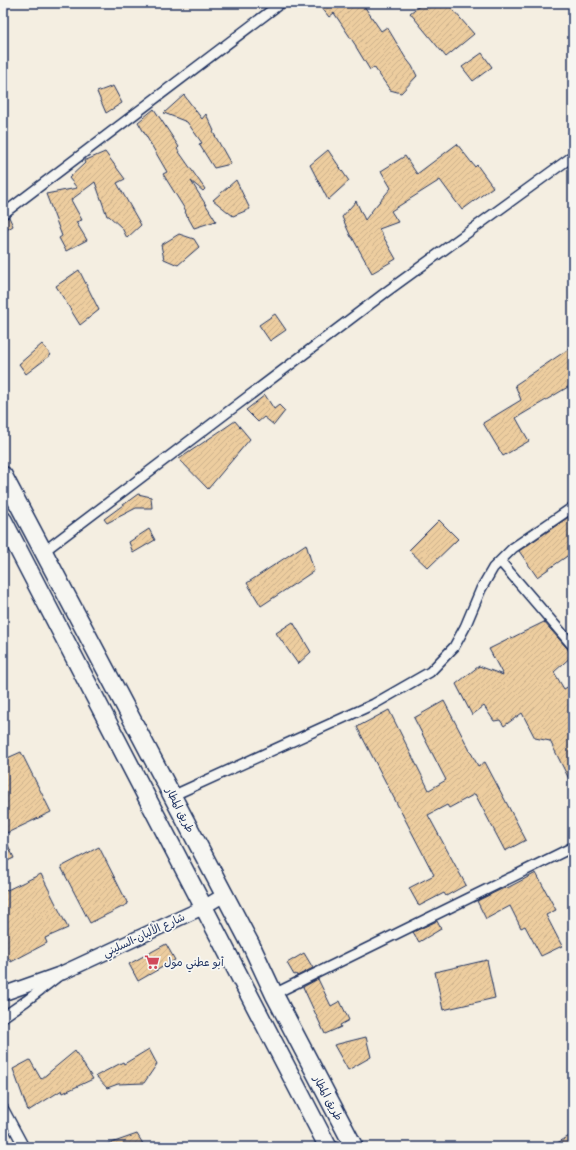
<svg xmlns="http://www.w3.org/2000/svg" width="576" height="1150" font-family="'Balsamiq Sans','Playpen Sans Arabic',sans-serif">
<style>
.building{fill:url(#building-hatch);stroke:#1b2f5e}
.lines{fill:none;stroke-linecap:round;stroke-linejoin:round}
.street-casing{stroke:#1b2f5e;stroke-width:12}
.secondary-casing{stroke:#1b2f5e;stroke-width:16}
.highway-casing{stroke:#1b2f5e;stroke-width:20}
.street{stroke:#f6f6f2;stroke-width:9}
.secondary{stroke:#f6f6f2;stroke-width:13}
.highway{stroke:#f6f6f2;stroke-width:17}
.labels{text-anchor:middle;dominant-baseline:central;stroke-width:3.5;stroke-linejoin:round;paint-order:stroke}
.street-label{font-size:11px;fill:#1b2f5e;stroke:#f6f6f2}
.poi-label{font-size:11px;fill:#1b2f5e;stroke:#f6f6f2;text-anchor:start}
</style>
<defs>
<pattern id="building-hatch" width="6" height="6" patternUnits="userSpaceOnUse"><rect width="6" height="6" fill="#edcd9f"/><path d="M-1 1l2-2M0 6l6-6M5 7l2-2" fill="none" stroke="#cbb08b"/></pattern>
</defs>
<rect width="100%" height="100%" fill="#f4eee1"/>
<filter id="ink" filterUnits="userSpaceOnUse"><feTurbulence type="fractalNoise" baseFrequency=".025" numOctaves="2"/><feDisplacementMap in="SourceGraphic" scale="8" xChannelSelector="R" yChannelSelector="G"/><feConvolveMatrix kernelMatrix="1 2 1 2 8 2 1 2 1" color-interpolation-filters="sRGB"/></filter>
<g filter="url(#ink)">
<!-- building -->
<path class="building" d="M 318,3 L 362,3 L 381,31 L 387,27 L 405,57 L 412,66 L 417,76 L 401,93 L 390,90 L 374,67 L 370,70 L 356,47 L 356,46 L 334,13 L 329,17 Z
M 423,3 L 447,3 L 474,34 L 446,57 L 410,13 Z
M 482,53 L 492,67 L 473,81 L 462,67 Z
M 113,86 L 122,103 L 106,113 L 97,92 Z
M 184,95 L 202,119 L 206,114 L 214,131 L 213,132 L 231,164 L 214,168 L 199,144 L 202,143 L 187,122 L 164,113 Z
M 154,109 L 179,147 L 177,149 L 205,189 L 203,191 L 191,181 L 216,221 L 194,228 L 185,212 L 186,211 L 163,174 L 167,172 L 138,122 Z
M 457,144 L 475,167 L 477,165 L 493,187 L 462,210 L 440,180 L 391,211 L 398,222 L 379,229 L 396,259 L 372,273 L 352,237 L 351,237 L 342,217 L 356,201 L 365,220 L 374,208 L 391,188 L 381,171 L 405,156 L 417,174 Z
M 328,150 L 349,181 L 328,200 L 310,165 Z
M 105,152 L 125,179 L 117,183 L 141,225 L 127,238 L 122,228 L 109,216 L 107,216 L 95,182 L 71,200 L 82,220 L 76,222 L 87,240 L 66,251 L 59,238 L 62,236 L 46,194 L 77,188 L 69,178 L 85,163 L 84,161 Z
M 236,180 L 250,209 L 233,216 L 213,200 Z
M 9,217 L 13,226 L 3,232 L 3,220 Z
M 179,234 L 194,239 L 199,247 L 178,265 L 164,259 L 161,245 Z
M 79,270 L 99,310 L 80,325 L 56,286 Z
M 275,314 L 286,330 L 270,341 L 259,325 Z
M 42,344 L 51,355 L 26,374 L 19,364 Z
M 573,346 L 573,384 L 516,418 L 529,441 L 503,456 L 483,423 L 521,400 L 515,385 Z
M 265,395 L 274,409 L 279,405 L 285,411 L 274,425 L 264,417 L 258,422 L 246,410 Z
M 235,421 L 250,439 L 208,489 L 179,459 Z
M 138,494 L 151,497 L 152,508 L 136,508 L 107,523 L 104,519 Z
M 573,514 L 573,552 L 537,577 L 519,551 Z
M 439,520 L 458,539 L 428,568 L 409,550 Z
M 149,529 L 155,540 L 133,553 L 129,542 Z
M 306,544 L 314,571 L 261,606 L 247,583 Z
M 293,622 L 311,652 L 298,664 L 276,633 Z
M 544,622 L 573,655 L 554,672 L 564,689 L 573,684 L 573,787 L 550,741 L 535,738 L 522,713 L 504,726 L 500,720 L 494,721 L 484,706 L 472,715 L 456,684 L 479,666 L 503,675 L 489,649 Z
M 444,701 L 478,766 L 485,762 L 526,840 L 505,851 L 475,794 L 449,808 L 447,805 L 428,815 L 466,885 L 446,896 L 444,893 L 419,906 L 409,888 L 434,875 L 357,727 L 389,710 L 429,790 L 446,780 L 414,718 Z
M 21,752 L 51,812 L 7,833 L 3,824 L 3,760 Z
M 3,834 L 14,858 L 3,863 Z
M 99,847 L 128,904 L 90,923 L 61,867 Z
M 536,873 L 556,910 L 546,915 L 562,946 L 541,956 L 525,926 L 521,928 L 510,906 L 486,919 L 477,901 L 506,887 L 507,888 Z
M 41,874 L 68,928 L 45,938 L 47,943 L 11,962 L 9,958 L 3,961 L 3,892 Z
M 437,921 L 441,929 L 419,942 L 413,932 Z
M 166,944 L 175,960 L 138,981 L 129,964 Z
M 304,953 L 313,968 L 297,976 L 296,974 L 294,975 L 287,963 Z
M 487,960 L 495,998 L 443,1010 L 435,972 Z
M 318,979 L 331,1006 L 340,1001 L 349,1020 L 340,1025 L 341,1027 L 325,1034 L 303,987 Z
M 366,1037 L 371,1057 L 348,1070 L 334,1045 Z
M 149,1049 L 157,1064 L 144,1083 L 118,1084 L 107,1088 L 96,1076 L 123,1062 L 124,1064 Z
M 75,1051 L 93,1079 L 63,1093 L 62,1090 L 28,1111 L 13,1069 L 30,1060 L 41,1079 Z
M 137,1134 L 145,1147 L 103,1147 L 103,1146 Z
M 573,1134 L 573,1147 L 550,1147 Z"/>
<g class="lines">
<!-- street casing -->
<g class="street-casing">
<path id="street" d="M 3,214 L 281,3
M 43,552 L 386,292 L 573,156
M 500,561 L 573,646
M 172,796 L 374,704 L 430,672 L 454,647 L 465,627 L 481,589 L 493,568 L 513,548 L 573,507
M 274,994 L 573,847
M 3,1017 L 26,1001 L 56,978
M 3,1108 L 24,1147"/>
</g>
<!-- secondary casing -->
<g class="secondary-casing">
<path id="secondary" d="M 3,994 L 62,973 L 204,907 L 224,895"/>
</g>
<!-- highway casing -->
<g class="highway-casing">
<path id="highway" d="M 3,475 L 252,947 L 274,994 L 354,1147
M 3,520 L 328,1147"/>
</g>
<!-- street -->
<use href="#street" class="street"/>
<!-- secondary -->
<use href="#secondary" class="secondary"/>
<!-- highway -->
<use href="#highway" class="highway"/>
</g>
</g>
<!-- icons -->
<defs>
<g id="supermarket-bare" transform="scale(1.2)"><path d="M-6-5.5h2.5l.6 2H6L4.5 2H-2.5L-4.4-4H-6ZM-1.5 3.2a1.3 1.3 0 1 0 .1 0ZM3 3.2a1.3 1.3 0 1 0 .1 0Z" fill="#d1495b" stroke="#f6f6f2" stroke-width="2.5" paint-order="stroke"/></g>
</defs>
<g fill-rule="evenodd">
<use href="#supermarket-bare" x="152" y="962"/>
</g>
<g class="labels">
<!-- street labels -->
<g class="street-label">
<text transform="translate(180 810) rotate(63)">طريق المطار</text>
<text transform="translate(144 935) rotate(-25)">شارع الألبان-السليني</text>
<text transform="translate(328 1098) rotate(62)">طريق المطار</text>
</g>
<!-- poi labels -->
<g class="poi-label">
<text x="164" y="962">أبو عطني مول</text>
</g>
</g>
<!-- margin -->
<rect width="576" height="1150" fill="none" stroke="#f6f6f2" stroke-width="16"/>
<rect x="8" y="8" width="560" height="1134" fill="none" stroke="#1b2f5e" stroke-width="1.5" filter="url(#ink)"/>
</svg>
